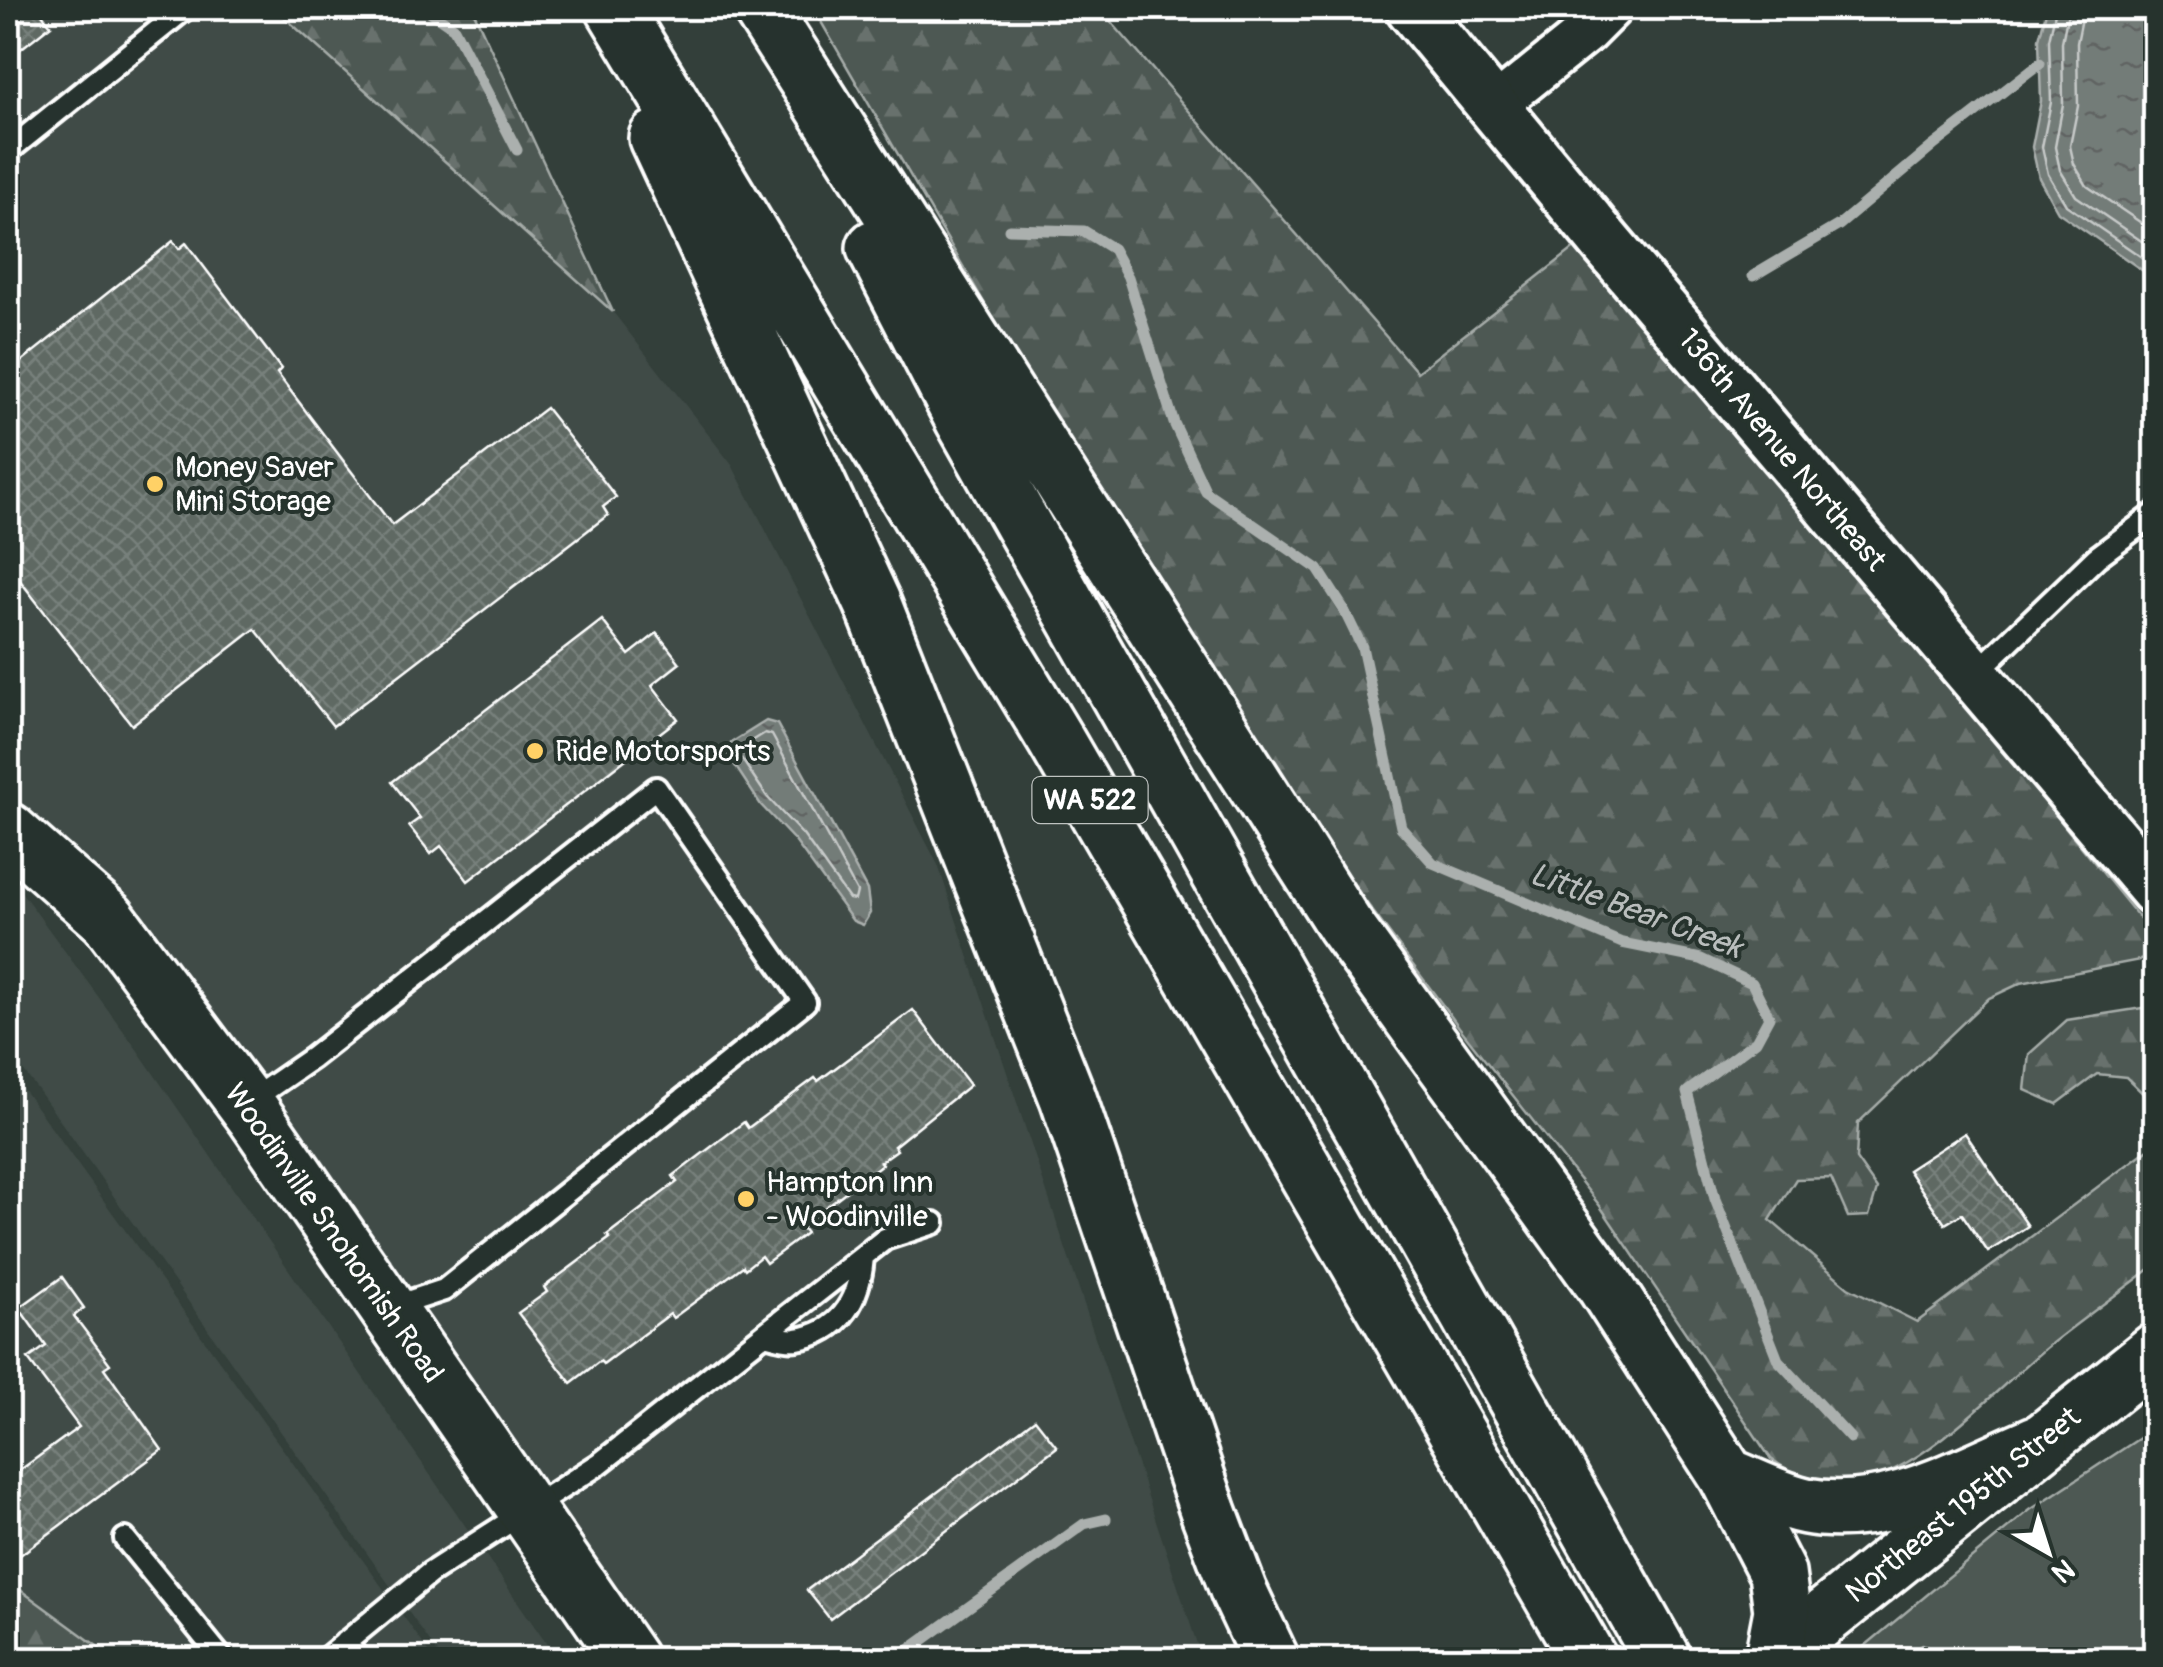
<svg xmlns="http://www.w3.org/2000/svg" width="2163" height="1667" font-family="Pangolin,sans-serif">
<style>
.built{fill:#404c47}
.green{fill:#4d5853;stroke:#a6aca9;stroke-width:2.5}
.forest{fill:url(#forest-firs);stroke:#a6aca9;stroke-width:2.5}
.water{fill:url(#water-ripples);stroke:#abb0ae;stroke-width:2.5}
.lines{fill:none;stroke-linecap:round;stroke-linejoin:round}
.shore{stroke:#c7cac9;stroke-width:2.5}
.stream{stroke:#abb0ae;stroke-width:11}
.building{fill:url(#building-cross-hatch);stroke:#fff;stroke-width:2.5}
.service-casing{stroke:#fff;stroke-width:28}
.minor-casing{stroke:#fff;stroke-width:48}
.tertiary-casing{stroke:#fff;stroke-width:58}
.secondary-casing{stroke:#fff;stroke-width:62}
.motorway-casing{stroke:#fff;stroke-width:62}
.service{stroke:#26332d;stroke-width:20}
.minor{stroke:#26332d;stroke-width:40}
.tertiary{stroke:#26332d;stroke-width:50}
.secondary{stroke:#26332d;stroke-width:55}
.motorway{stroke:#26332d;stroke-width:55}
.poi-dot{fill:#ffd166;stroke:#26332d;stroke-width:4}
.labels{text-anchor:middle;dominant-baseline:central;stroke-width:8;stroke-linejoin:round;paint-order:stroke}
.shield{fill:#26332d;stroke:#bec2c0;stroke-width:2.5}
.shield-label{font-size:28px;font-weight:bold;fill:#fff}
.street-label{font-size:30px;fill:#fff;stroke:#26332d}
.poi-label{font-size:30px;fill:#fff;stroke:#26332d;text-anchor:start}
.water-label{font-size:32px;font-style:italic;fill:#b9bdbc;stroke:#26332d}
</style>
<defs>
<pattern id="forest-firs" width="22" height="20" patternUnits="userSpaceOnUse" patternTransform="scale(2.5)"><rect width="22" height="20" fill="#4d5853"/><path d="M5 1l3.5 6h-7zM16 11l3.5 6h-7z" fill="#68716d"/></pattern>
<pattern id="water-ripples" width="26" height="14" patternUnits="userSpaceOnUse" patternTransform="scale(2.5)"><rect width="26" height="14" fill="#737b78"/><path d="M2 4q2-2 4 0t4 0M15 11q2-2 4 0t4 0" fill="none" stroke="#606462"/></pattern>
<pattern id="building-cross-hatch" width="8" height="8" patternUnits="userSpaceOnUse" patternTransform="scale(2.5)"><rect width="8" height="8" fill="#5f6964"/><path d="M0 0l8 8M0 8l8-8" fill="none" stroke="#77807b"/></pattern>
</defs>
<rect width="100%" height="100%" fill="#333f3a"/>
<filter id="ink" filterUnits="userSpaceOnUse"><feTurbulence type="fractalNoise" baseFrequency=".01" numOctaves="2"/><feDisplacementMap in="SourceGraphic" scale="20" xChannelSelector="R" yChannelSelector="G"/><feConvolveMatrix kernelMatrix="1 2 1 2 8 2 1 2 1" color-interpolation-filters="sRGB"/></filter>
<g filter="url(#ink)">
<!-- built -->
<path class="built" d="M 8,8 L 274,8 L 613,312 L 732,465 L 938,865 L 1202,1659 L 630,1659 L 108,919 L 8,831 Z
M 8,874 L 136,1048 L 557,1659 L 442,1659 L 39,1091 L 8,1051 Z
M 8,1070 L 29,1097 L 434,1659 L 18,1660 L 8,1646 Z"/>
<!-- green -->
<path class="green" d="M 2155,1428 L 2155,1659 L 1849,1659 L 2030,1510 Z"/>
<!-- forest -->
<path class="forest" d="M 274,8 L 472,8 L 613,312 Z
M 813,8 L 1099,8 L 1417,372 L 1586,239 L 2155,937 L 2155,957 L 2021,983 L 1989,998 L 1858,1123 L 1856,1159 L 1877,1189 L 1869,1216 L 1848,1217 L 1831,1178 L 1796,1179 L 1770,1220 L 1848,1287 L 1917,1322 L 2155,1144 L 2155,1265 C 2119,1293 2082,1319 2046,1348 C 1990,1394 1922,1474 1847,1485 C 1816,1489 1795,1475 1771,1459 L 1600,1206 L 1459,1027 L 1290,800 L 1140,571 Z
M 2155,1006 L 2155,1105 L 2126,1077 L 2097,1074 L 2057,1104 L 2025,1090 L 2029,1054 L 2067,1020 Z
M 8,1581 L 97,1646 L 108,1659 L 8,1659 Z"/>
<!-- water -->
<path class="water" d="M 2047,8 L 2155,8 L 2155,279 L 2058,212 L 2039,178 L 2032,147 L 2041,101 L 2039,39 Z
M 766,721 L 777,724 L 867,890 L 870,913 L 863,925 L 853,921 L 795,841 L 761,805 L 726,752 L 731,743 Z"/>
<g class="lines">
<!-- shore -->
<path class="shore" d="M 2056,8 L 2049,40 L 2051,102 L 2042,147 L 2048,174 L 2066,205 L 2156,267
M 2069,8 L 2062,42 L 2063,104 L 2055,147 L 2060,170 L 2076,196 L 2156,251
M 2084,8 L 2077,43 L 2078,106 L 2070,146 L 2074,164 L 2087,186 L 2156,233
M 765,733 L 772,735 L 857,892 L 855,900 L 849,899 L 803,835 L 768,798 L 739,755 L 741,748 Z"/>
<!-- stream -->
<path class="stream" d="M 425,8 L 454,28 L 517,150
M 1009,229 L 1084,231 L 1113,249 L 1128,277 L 1174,423 L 1206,492 L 1318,569 L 1343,608 L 1362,647 L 1401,827 L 1433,863 L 1622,943 L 1701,959 L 1752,983 L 1769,1017 L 1756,1041 L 1687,1092 L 1715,1199 L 1778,1360 L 1850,1438
M 1753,276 L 1839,225 L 1933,146 L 2040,63
M 1923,1649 L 1928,1660
M 895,1660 L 1084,1524 L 1106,1519"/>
</g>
<!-- building -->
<path class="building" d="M 8,8 L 37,8 L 51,25 L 8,59 Z
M 173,241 L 179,249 L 186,243 L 281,369 L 277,373 L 392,525 L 546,408 L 616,497 L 603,507 L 608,515 L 333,726 L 255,629 L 132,725 L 8,565 L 8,372 Z
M 602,620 L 629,655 L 657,633 L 680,663 L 652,685 L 678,719 L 468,881 L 441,846 L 431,854 L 409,826 L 420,818 L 392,782 Z
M 913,1010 L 970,1085 L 894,1146 L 897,1150 L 880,1162 L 882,1164 L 814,1216 L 802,1228 L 806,1233 L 766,1263 L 761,1256 L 745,1269 L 743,1266 L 673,1318 L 670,1314 L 603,1364 L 600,1361 L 571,1383 L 518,1313 L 547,1292 L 544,1287 L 610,1238 L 607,1235 L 677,1182 L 673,1176 L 744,1122 L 748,1128 L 815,1078 L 818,1081 Z
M 1965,1133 L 2028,1226 L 1988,1252 L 1962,1214 L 1945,1224 L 1908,1170 Z
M 62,1277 L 84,1308 L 74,1316 L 110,1364 L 104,1368 L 162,1450 L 8,1564 L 8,1479 L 79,1427 L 28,1359 L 46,1346 L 19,1308 Z
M 1035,1419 L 1057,1447 L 830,1619 L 807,1590 Z"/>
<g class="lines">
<!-- service casing -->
<g class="service-casing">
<path id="service" d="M 8,151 L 186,8
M 1974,675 L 2097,557 L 2156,513
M 247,1103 L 312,1058 L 656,788 L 805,1002 L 444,1290 L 389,1308
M 765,1334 C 774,1336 787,1341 797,1339 C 842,1332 860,1298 863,1257
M 125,1539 L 223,1660
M 345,1642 L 359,1660
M 324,1660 L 430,1573 L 599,1464 L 885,1239 L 934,1223"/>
</g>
<!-- minor casing -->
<g class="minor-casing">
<path id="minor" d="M 1495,106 L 1587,32 L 1611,8"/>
</g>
<!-- tertiary casing -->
<g class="tertiary-casing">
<path id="tertiary" d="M 1412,8 L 1606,243 L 2156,890"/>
</g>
<!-- secondary casing -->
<g class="secondary-casing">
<path id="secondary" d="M 8,831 L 108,919 L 254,1115 L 630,1660
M 1771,1660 L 2156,1351"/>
</g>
<!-- motorway casing -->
<g class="motorway-casing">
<path id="motorway" d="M 614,8 L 1055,739 L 1589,1660
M 761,8 L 1344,924 L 1605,1286 L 1727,1476 L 1777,1573 L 1782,1611 L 1773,1658
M 657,138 L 872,602 L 1068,1098 L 1209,1513 L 1239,1592 L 1271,1660
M 875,248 L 963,419 L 1663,1660
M 1727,1476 C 1752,1486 1779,1500 1806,1506 C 1887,1521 1966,1473 2039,1443"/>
</g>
<!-- service -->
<use href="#service" class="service"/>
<!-- minor -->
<use href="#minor" class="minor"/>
<!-- tertiary -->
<use href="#tertiary" class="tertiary"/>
<!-- secondary -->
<use href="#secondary" class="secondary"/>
<!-- motorway -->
<use href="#motorway" class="motorway"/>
</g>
</g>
<!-- markers -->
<g class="poi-dot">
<circle cx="155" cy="484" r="10"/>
<circle cx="535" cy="751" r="10"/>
<circle cx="746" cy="1199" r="10"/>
</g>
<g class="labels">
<!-- shield labels -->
<rect class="shield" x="1032.5" y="777" width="115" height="46" rx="8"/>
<g class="shield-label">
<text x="1090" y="800">WA 522</text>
</g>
<!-- street labels -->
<g class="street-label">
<text transform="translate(1782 450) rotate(50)">136th Avenue Northeast</text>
<text transform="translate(334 1233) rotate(55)">Woodinville Snohomish Road</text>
<text transform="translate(1963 1505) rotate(-39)">Northeast 195th Street</text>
</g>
<!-- poi labels -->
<g class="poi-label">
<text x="175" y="467">Money Saver<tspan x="175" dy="34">Mini Storage</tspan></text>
<text x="555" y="751">Ride Motorsports</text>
<text x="766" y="1182">Hampton Inn<tspan x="766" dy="34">- Woodinville</tspan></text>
</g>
<!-- water labels -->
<g class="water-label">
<text transform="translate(1636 911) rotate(20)">Little Bear Creek</text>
</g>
</g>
<!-- margin -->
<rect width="2163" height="1667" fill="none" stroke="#26332d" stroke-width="40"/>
<rect x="20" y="20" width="2123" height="1627" fill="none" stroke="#fff" stroke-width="4" filter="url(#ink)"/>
<!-- north arrow -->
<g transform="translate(2048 1552) rotate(141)" stroke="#26332d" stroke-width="8" paint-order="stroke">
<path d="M0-8L18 38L0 25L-18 38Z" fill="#ffffff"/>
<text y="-15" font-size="28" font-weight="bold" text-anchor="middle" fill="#ffffff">N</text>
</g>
</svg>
